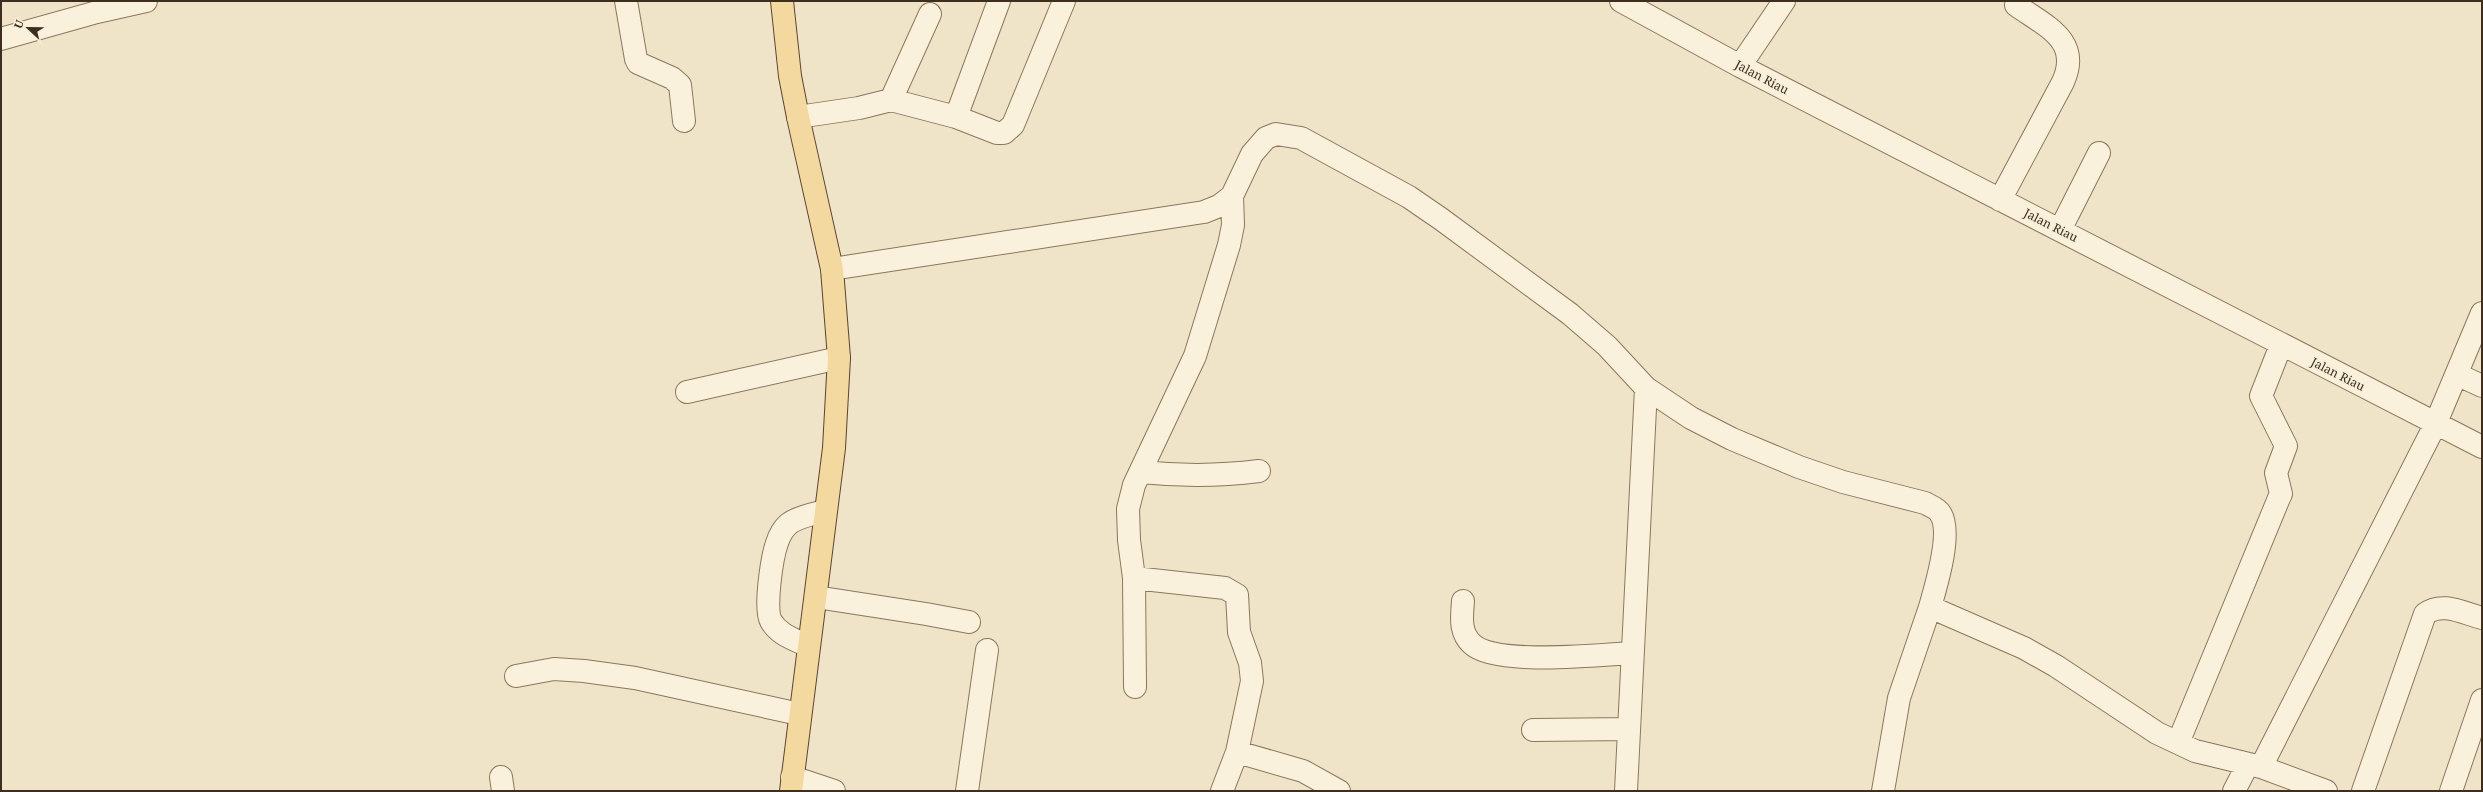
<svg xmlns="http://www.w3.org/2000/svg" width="2483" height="792" font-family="'Noto Serif',serif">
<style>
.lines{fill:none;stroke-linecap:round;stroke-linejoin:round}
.minor-casing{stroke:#8d765c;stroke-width:24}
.major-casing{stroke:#5b4430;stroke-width:24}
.minor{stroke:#faf1dc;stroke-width:22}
.major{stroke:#f3d9a0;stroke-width:22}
.labels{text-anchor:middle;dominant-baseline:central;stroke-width:3.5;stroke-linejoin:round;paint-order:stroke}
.street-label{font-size:12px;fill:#3d2e20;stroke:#f7eed8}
</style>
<rect width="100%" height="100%" fill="#f0e4c8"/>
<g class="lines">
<!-- minor casing -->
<g class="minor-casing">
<path id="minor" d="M 626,1 L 636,59 L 638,63 L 672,78 L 680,85 L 684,121
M 1621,1 L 1740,66 L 2482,447
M 1,39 L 97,12 L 146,1
M 1740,66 L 1784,1
M 891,100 L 956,117 L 997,133 L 1004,133 L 1013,125 L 1064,1
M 798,117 L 859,108 L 891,100 L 930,14
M 956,117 L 999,1
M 2000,200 L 2063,82 C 2082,40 2045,26 2016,5
M 2060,230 L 2099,153
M 832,269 L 1204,212 L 1219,206 L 1232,196 L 1252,154 L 1266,138 L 1276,134 L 1301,138 L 1409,197 L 1441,219 L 1570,314 L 1607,346 L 1646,388 L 1691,418 L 1732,439 L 1799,467 L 1843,482 L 1925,503 C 1930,506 1937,508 1940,513 C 1953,531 1936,586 1930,607 L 2024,648 L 2056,666 L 2157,733 L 2195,751 L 2261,767 L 2326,791
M 2467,379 L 2482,386
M 687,392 L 839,358
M 1141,472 C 1180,476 1220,476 1259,471
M 1134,578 L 1135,687
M 816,597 L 926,614 L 969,622
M 1463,601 C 1462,616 1459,632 1472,644 C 1495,666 1599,655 1632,653
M 808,646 C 794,639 779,635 771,621 C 764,609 772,557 777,543 C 779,536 784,527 790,523 C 800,516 814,514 825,511
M 516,676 L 554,669 L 584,671 L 635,678 L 799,714
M 1533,730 L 1629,729
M 2178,743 L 2279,498 L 2281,494 L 2276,473 L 2286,446 L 2261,396 L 2281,345
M 1237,752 L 1303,771 L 1339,791
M 2261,767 L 2435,425 L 2482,313
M 501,777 L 503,791
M 792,777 L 834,791
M 967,791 L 987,650
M 1222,791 L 1237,752 L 1252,681 L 1250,663 L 1239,632 L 1237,595 L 1225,588 L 1134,578 L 1129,540 L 1128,509 L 1134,485 L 1195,356 L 1229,245 L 1233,225 L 1232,196
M 1626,791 L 1646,388
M 1883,791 L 1899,698 L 1930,607
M 2234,791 L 2248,764
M 2363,791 L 2425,614 C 2442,601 2463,613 2482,618
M 2451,791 L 2482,700"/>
</g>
<!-- major casing -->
<g class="major-casing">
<path id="major" d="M 782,1 L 790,76 L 798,117 L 832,269 L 839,358 L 834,448 L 791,791"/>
</g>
<!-- minor -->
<use href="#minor" class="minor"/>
<!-- major -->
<use href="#major" class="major"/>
</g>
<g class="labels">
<!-- street labels -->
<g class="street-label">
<text transform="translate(1762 77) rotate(28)">Jalan Riau</text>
<text transform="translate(2051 225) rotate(27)">Jalan Riau</text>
<text transform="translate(2338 374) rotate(27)">Jalan Riau</text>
</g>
</g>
<!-- border -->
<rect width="2483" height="792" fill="none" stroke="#3d2e20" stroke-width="4"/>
<!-- north arrow -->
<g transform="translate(28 28) rotate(292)" stroke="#f7eed8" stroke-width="3" paint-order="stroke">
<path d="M0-3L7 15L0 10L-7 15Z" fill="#3d2e20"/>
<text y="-6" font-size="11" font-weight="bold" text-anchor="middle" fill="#3d2e20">U</text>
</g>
</svg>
